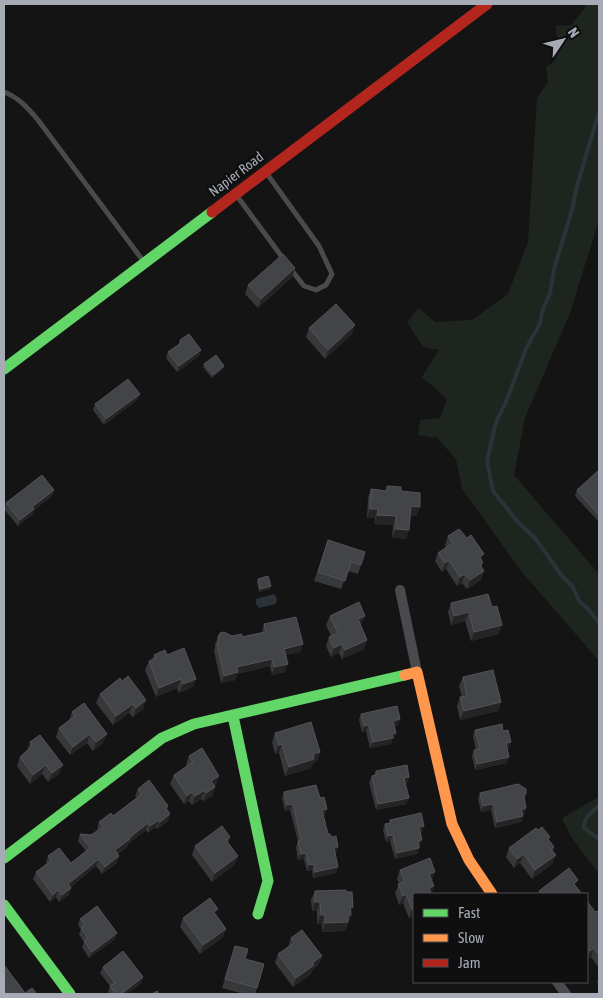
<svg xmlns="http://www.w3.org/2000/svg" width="603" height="998" font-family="'Asap Condensed',sans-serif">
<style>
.green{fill:#1e251f}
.water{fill:#2b3339}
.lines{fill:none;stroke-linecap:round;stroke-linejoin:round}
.stream{stroke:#2b3339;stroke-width:4}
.lane{stroke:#494a4d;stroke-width:5}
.street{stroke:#494a4d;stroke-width:10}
.fast{stroke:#63d668;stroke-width:11}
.slow{stroke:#ff974d;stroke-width:11}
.jam{stroke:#b3261e;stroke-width:11}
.wall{fill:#373839}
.shaded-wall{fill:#242425}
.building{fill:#434447;stroke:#535458}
.labels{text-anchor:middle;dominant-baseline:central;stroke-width:5;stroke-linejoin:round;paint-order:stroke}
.street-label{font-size:14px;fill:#a6abb5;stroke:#0f0f10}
</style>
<rect width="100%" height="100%" fill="#141415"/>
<!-- green -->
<path class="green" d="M 585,4 L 599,4 L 599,220 L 570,313 L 525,418 L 514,475 L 599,574 L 599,661 L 522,572 L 462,489 L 456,459 L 437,438 L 418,435 L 420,420 L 440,418 L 447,399 L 422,377 L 439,350 L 423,347 L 407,322 L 419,308 L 435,322 L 472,320 L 508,294 L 528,242 L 537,98 L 548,82 L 546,67 C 564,57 559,43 555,26 L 571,25 L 585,8 Z
M 599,797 L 599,874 L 571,837 L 562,818 Z"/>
<!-- water -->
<path class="water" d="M 274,594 L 277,599 L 276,604 L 259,608 L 256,604 L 256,599 Z"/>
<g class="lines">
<!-- stream -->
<path class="stream" d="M 599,112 L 577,186 L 572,210 L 554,269 L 550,293 L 542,312 L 540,323 L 526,349 L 506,402 L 496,422 L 487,461 L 493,491 L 519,523 L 535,538 L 562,576 L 573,587 L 579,601 L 588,609 L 599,623
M 599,806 C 591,813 584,816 584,828 L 599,839"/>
<!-- lane -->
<path class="lane" d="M 4,92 C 18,97 28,108 38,120 L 144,262
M 265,171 L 319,246 L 332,274 L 326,285 L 316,290 L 304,286 L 290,268
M 237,196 L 285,261"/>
<!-- street -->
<path class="street" d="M 400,590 L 417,672
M 557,982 L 566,994"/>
<!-- fast -->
<path class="fast" d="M 4,369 L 212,212
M 233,716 L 268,881 L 258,914
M 4,858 L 162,738 L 194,724 L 405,675
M 4,905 L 70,994"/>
<!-- slow -->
<path class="slow" d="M 405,675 L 417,672 L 452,824 L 469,860 L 492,894"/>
<!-- jam -->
<path class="jam" d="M 212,212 L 487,4"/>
</g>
<!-- wall -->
<path class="wall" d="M 295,268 L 292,277 L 258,308 L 245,294 L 248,285 Z
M 309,328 L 352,334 L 325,359 L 306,337 Z
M 180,340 L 201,350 L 199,356 L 177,372 L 166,358 L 168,352 L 178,345 Z
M 204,364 L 224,366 L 223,369 L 212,378 L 203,367 Z
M 140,394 L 137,400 L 104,425 L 93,410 L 95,404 Z
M 599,470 L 599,520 L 598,521 L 575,496 L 577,490 Z
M 387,486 L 401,491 L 420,507 L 416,516 L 410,515 L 406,539 L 392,537 L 393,525 L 374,524 L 375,518 L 367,518 L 368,498 L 371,489 L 386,491 Z
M 54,490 L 52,496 L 34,510 L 32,515 L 18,526 L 4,509 L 6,503 Z
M 448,536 L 482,560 L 482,567 L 484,571 L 481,580 L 467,589 L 462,583 L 457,586 L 446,569 L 442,572 L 435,561 L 438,553 L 446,547 L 445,545 Z
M 325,549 L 365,552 L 358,574 L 348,571 L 341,589 L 314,581 Z
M 258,579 L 271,586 L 270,589 L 259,592 L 257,582 Z
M 451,603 L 492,607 L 502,625 L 498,634 L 471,641 L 465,621 L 451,625 L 448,612 Z
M 330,616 L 362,624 L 360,625 L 367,640 L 364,649 L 342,659 L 339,653 L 331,657 L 326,646 L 329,637 L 331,636 L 326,625 Z
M 264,624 L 303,644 L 300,652 L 286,655 L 285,672 L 272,675 L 270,666 L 237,674 L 235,680 L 221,683 L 214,651 L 215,647 L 215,644 L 218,637 L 242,637 L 262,632 Z
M 154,655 L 167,655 L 196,679 L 193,687 L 179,693 L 177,688 L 156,697 L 145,670 L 149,661 L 152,660 Z
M 463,677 L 501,702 L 498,711 L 460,720 L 457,706 L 460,697 L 462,697 L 459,686 Z
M 122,681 L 146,700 L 143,709 L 133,717 L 129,713 L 113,725 L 96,703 L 100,694 Z
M 72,712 L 103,743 L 93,751 L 87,743 L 70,755 L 56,737 L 59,728 L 69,721 Z
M 361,714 L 398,725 L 395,726 L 394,739 L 392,739 L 391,744 L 370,748 L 366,731 L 362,732 L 359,720 Z
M 475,730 L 509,748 L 507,748 L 507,763 L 475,770 L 472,756 L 474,750 L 476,750 L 473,736 Z
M 275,733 L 320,752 L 317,761 L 314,762 L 311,768 L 285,776 L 279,753 L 275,754 L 272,742 Z
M 30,742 L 59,774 L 48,782 L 42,774 L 30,784 L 17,766 L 20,757 L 27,751 Z
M 189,756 L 216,785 L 214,786 L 215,787 L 212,796 L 203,801 L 201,799 L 192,805 L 189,801 L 184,804 L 170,784 L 174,775 L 187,766 L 186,765 Z
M 376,771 L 409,777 L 407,783 L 405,784 L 406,804 L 376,810 L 369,782 L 372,776 L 374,776 Z
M 138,789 L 168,806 L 167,809 L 168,821 L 157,829 L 156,827 L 148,833 L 146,830 L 128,844 L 128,846 L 118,854 L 117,863 L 102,874 L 96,866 L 71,887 L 71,888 L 69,895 L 59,902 L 56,897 L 50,902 L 33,879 L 36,872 L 47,864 L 46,863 L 48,856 L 71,863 L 86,851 L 78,841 L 80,834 L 91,835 L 98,830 L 97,829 L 99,822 L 113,816 L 137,798 L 135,796 Z
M 284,792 L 320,798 L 325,815 L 323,816 L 328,834 L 336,853 L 335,854 L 336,873 L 313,878 L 312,870 L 307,871 L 304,859 L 298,860 L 296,847 L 298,841 L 290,810 L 285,811 L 282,798 Z
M 480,793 L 524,799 L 526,808 L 524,815 L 523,815 L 521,822 L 495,828 L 491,810 L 481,812 L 478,799 Z
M 390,820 L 422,832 L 420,833 L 420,846 L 419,847 L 419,848 L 417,854 L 395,859 L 390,841 L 386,842 L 383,830 L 385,824 L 389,823 Z
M 538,830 L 549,840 L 554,847 L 553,851 L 556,855 L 552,864 L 532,879 L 520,863 L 514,868 L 506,857 L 509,848 Z
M 230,837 L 228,843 L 238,856 L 234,865 L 212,882 L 192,855 L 195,846 Z
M 400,870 L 432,881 L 434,886 L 431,894 L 414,916 L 409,918 L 403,903 L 399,905 L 395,893 L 399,884 L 397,879 Z
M 315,891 L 346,892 L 351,915 L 345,931 L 322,932 L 322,924 L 317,924 L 317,911 L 312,911 L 311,900 Z
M 587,901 L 595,912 L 599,913 L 599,968 L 591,957 L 587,960 Z
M 216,915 L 226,929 L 223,937 L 200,954 L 180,927 L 183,918 Z
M 80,919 L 117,933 L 115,939 L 89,958 L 82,947 L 84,942 L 79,934 L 81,929 L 78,925 Z
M 291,938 L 322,956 L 318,965 L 312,970 L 311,974 L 293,987 L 275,963 L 278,954 L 288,947 Z
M 235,946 L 245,959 L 257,988 L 255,994 L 244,994 L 222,988 Z
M 103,967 L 143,977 L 141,983 L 127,994 L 110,994 L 108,992 L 110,986 L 100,973 Z
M 599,977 L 599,985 L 597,982 Z"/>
<!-- shaded-wall -->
<path class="shaded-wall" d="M 295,268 L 292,277 L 258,308 L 261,299 Z
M 355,325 L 352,334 L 325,359 L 328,350 Z
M 201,350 L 199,356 L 177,372 L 179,366 Z
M 224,366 L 223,369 L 212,378 L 213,375 Z
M 140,394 L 137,400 L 104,425 L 106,419 Z
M 54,490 L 52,496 L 34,510 L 32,515 L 18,526 L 20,520 L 32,507 Z
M 411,506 L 420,507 L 416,516 L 408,515 Z
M 370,509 L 378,509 L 375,518 L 367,518 Z
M 377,515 L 396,516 L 393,525 L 374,524 Z
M 396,529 L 409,530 L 406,539 L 392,537 Z
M 449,560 L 446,569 L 442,572 L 445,563 Z
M 484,571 L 481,580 L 467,589 L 470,580 Z
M 465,574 L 462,583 L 457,586 L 460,577 Z
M 271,586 L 270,589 L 259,592 L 260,589 Z
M 469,612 L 465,621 L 451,625 L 454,616 Z
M 365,616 L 362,624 L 354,628 L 358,619 Z
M 502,625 L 498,634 L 471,641 L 474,632 Z
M 367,640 L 364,649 L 342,659 L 345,650 Z
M 303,644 L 300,652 L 281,656 L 284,649 Z
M 342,644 L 339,653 L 331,657 L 334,648 Z
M 272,659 L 270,666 L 237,674 L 235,680 L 221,683 L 224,676 L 237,667 Z
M 288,664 L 285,672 L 272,675 L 274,667 Z
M 181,679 L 177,688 L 156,697 L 159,688 Z
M 196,679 L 193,687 L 179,693 L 183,684 Z
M 146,700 L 143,709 L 133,717 L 136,708 Z
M 501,702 L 498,711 L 460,720 L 464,711 Z
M 133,704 L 129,713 L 113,725 L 116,716 Z
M 400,719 L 398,725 L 391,727 L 393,721 Z
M 369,725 L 366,731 L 362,732 L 364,726 Z
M 396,733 L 394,739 L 392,739 L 391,744 L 370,748 L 373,742 L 392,734 Z
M 90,734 L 87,743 L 70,755 L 73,747 Z
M 107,734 L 103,743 L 93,751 L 96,742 Z
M 511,742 L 509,748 L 504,749 L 506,743 Z
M 282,744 L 279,753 L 275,754 L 279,745 Z
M 320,752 L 317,761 L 314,762 L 311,768 L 285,776 L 289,767 L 313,754 Z
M 509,757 L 507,763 L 475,770 L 477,764 Z
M 46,765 L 42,774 L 30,784 L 33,775 Z
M 63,765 L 59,774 L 48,782 L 52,773 Z
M 219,776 L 216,785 L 208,790 L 211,781 Z
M 409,777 L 407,783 L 402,784 L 404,778 Z
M 215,787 L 212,796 L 203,801 L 206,793 Z
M 205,790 L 201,799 L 192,805 L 195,796 Z
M 192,792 L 189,801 L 184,804 L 187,796 Z
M 409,798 L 406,804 L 376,810 L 378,804 Z
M 293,804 L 290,810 L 285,811 L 287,805 Z
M 493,804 L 491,810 L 481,812 L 483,806 Z
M 526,808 L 524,815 L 519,816 L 521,810 Z
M 327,809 L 325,815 L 320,816 L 322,810 Z
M 170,814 L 168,821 L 157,829 L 160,822 Z
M 523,816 L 521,822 L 495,828 L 497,822 Z
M 159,820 L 156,827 L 148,833 L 150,826 Z
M 148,823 L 146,830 L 128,844 L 128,846 L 113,857 L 115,850 L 129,838 Z
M 424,826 L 422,832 L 417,834 L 419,827 Z
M 393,835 L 390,841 L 386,842 L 388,836 Z
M 422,840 L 420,846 L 416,847 L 418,841 Z
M 338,847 L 336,853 L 332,854 L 334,848 Z
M 419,848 L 417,854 L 395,859 L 397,853 Z
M 306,853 L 304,859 L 298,860 L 301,854 Z
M 524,854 L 520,863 L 514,868 L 517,859 Z
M 556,855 L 552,864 L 532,879 L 535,870 Z
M 119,856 L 117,863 L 102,874 L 105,867 Z
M 238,856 L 234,865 L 212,882 L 215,873 Z
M 99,859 L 96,866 L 66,891 L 68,884 Z
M 314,864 L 312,870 L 307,871 L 309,865 Z
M 338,867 L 336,873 L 313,878 L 315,872 Z
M 435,872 L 432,881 L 429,874 Z
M 434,886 L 431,894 L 429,888 Z
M 71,888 L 69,895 L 59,902 L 62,895 Z
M 58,890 L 56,897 L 50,902 L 53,895 Z
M 406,894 L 403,903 L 399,905 L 403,896 Z
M 315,902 L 320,902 L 317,911 L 312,911 Z
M 350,907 L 353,907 L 345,931 L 322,932 L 325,923 Z
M 414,908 L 414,916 L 409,918 L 412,909 Z
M 321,915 L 325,915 L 322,924 L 317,924 Z
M 226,929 L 223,937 L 200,954 L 203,945 Z
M 117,933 L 115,939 L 89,958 L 92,952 Z
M 594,948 L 591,957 L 587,960 L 590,951 Z
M 322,956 L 318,965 L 312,970 L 311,974 L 293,987 L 296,978 L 312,963 Z
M 143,977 L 141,983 L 127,994 L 121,994 Z"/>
<!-- building -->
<path class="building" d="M 283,254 L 295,268 L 261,299 L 248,285 Z
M 336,304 L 355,325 L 328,350 L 309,328 Z
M 189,334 L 201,350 L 179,366 L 168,352 L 181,343 L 180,340 Z
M 216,355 L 224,366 L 213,375 L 204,364 Z
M 128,379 L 140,394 L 106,419 L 95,404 Z
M 599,470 L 599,515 L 577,490 Z
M 42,475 L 54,490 L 32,507 L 34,509 L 20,520 L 6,503 Z
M 387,486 L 401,487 L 401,491 L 420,493 L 420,507 L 411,506 L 409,530 L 396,529 L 396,516 L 377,515 L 378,509 L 370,509 L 371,489 L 387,491 Z
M 459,529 L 467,538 L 471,535 L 484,554 L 480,557 L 483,563 L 480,565 L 484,571 L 470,580 L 465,574 L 460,577 L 449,560 L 445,563 L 438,553 L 453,543 L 448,536 Z
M 328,540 L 365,552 L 361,565 L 351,562 L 345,581 L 318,572 Z
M 268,576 L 271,586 L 260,589 L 258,579 Z
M 488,594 L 492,607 L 497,606 L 502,625 L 474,632 L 469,612 L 454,616 L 451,603 Z
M 359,602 L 365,616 L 358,619 L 367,640 L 345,650 L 342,644 L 334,648 L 329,637 L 338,633 L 330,616 Z
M 296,617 L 303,644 L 284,649 L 288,664 L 274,667 L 272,659 L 237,667 L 238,672 L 224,676 L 217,644 L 219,643 L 218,637 L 220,633 L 224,632 L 232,636 L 242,634 L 242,637 L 266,632 L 264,624 Z
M 184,648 L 196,679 L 183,684 L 181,679 L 159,688 L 149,661 L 156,658 L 154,655 L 165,650 L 167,655 Z
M 493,670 L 501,702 L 464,711 L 460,697 L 467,696 L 463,677 Z
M 128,676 L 146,700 L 136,708 L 133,704 L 116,716 L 100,694 L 120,678 L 122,681 Z
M 84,703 L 107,734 L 96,742 L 90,734 L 73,747 L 59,728 L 75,716 L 72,712 Z
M 397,706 L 400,719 L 393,721 L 396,733 L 392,734 L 393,738 L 373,742 L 369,725 L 364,726 L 361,714 Z
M 311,722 L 320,752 L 313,754 L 314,759 L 289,767 L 282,744 L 279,745 L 275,733 Z
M 502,724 L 503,731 L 508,730 L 511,742 L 506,743 L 509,757 L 477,764 L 474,750 L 480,749 L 475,730 Z
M 40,735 L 63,765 L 52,773 L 46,765 L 33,775 L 20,757 L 32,746 L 30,742 Z
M 202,748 L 219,776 L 211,781 L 215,787 L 206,793 L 205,790 L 195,796 L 192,792 L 187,796 L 174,775 L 193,762 L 189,756 Z
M 407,765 L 409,777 L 404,778 L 409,798 L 378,804 L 372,776 L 376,775 L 376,771 Z
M 149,780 L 168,806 L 166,808 L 170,814 L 160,822 L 159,820 L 150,826 L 148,823 L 129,838 L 130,839 L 115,850 L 119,856 L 105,867 L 99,859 L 68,884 L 71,888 L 62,895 L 58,890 L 53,895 L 36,872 L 52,860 L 48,856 L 59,848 L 71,863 L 90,848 L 80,834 L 91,835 L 103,827 L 99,822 L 111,813 L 113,816 L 142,794 L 138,789 Z
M 518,784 L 526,789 L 526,793 L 524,797 L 526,808 L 521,810 L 523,816 L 497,822 L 493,804 L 483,806 L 480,793 Z
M 316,785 L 320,798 L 324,797 L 327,809 L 322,810 L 328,834 L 330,834 L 331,837 L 336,836 L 338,847 L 334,848 L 338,867 L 315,872 L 314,864 L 309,865 L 306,853 L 301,854 L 298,841 L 301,840 L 293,804 L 287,805 L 284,792 Z
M 421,813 L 424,826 L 419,827 L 422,840 L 418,841 L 419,848 L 397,853 L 393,835 L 388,836 L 385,824 L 391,823 L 390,820 Z
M 222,826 L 230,837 L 226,840 L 238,856 L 215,873 L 195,846 Z
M 542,827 L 550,837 L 548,839 L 554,847 L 551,849 L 556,855 L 535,870 L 524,854 L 517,859 L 509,848 L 536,828 L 538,830 Z
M 430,858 L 435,872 L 429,874 L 434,886 L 429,888 L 431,894 L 414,894 L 414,908 L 412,909 L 406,894 L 403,896 L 398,884 L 405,882 L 400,870 Z
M 569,868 L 578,880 L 574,884 L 582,894 L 541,894 L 539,891 Z
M 346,890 L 346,892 L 352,892 L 353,907 L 350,907 L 351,915 L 348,916 L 348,922 L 325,923 L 325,915 L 321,915 L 320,902 L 315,902 L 315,891 Z
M 210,898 L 218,909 L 214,912 L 226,929 L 203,945 L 183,918 Z
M 587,901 L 595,912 L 597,911 L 599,913 L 599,955 L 594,948 L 590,951 L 587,947 Z
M 97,906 L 117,933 L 92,952 L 84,941 L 88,938 L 81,928 L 85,925 L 80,919 Z
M 302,930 L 322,956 L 312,963 L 314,965 L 296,978 L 278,954 L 294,943 L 291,938 Z
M 235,946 L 248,949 L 245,959 L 264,964 L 257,988 L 225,979 Z
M 123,951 L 143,977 L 121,994 L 116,994 L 110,986 L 115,983 L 103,967 Z
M 4,965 L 25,993 L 32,988 L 37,994 L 4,994 Z
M 157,991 L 159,994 L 152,994 Z"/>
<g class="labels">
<!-- street labels -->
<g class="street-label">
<text transform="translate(236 174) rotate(-37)">Napier Road</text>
</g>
</g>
<!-- border -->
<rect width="603" height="998" fill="none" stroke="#a6abb5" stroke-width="10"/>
<!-- legend -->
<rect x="413" y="893" width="175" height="90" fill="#0f0f10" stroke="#4b4d52"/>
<rect x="423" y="909" width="25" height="8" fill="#63d668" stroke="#4b4d52"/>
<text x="458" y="918" font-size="15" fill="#a6abb5">Fast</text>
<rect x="423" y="934" width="25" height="8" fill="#ff974d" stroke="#4b4d52"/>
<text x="458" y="943" font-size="15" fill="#a6abb5">Slow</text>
<rect x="423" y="959" width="25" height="8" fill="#b3261e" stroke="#4b4d52"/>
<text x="458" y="968" font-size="15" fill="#a6abb5">Jam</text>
<!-- north arrow -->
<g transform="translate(563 40) rotate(55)" stroke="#0f0f10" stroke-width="4" paint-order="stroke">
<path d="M0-4L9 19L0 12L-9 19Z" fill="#a6abb5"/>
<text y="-8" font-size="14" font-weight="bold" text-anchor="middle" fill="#a6abb5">N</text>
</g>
</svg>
